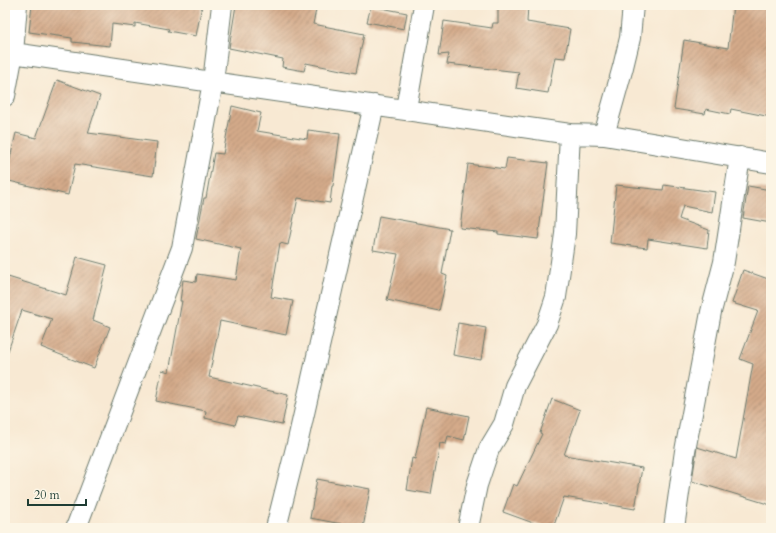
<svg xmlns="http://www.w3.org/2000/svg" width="776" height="533" font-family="Cardo,serif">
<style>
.building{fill:url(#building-hatch)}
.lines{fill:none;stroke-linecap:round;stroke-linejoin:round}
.street-casing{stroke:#6b796c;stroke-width:22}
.street{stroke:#fff;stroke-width:20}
</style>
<defs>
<pattern id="building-hatch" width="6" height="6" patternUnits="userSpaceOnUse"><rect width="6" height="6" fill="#d4aa8a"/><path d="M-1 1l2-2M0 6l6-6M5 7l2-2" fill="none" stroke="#ab8c72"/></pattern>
</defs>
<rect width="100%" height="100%" fill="#fcf5e5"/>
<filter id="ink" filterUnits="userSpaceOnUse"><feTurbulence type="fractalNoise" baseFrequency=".025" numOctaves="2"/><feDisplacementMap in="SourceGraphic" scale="8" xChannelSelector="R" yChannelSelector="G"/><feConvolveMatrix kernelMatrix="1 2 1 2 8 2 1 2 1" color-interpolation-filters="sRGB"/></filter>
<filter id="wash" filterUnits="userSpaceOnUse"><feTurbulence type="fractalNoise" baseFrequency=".012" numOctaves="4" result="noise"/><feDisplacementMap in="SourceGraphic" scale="16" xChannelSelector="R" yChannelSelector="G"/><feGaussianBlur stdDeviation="0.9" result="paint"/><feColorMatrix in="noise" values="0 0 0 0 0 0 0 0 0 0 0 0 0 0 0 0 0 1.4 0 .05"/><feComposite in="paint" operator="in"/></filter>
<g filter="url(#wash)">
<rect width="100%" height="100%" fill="#f8e9d3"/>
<g id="blocks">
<!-- building -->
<path class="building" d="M 32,5 L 202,5 L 196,36 L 168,31 L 169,29 L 135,23 L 135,27 L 112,24 L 110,46 L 72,42 L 72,38 L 29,32 Z
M 236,5 L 317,5 L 313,24 L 364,34 L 356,73 L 306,63 L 304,71 L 282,67 L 283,59 L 229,48 Z
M 498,5 L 528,5 L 527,22 L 570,29 L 565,58 L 555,57 L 548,93 L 516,88 L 519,72 L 447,64 L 449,54 L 439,55 L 444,21 L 492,28 L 493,23 L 498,23 Z
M 733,5 L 771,5 L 771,117 L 731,109 L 730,114 L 706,109 L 705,114 L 674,109 L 684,40 L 728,48 Z
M 371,6 L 407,13 L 404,29 L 367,22 Z
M 57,80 L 100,96 L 88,133 L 157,142 L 153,176 L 75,164 L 68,195 L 5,180 L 16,133 L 36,138 Z
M 232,106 L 261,113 L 257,131 L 307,139 L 308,130 L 340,134 L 333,186 L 332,186 L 330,203 L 298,198 L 288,245 L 280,243 L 271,297 L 293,301 L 286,335 L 220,321 L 209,377 L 288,395 L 282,425 L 238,416 L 235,425 L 205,418 L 206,411 L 156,401 L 162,370 L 169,372 L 182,301 L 180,301 L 183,280 L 196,282 L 197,274 L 236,280 L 241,249 L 196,239 L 204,198 L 206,198 L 214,153 L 223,154 Z
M 507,158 L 548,163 L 538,239 L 498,234 L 498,232 L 460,228 L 468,164 L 505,169 Z
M 616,185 L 663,190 L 664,185 L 715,192 L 712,212 L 683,206 L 679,219 L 709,230 L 707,248 L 648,239 L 647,248 L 610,243 Z
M 748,186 L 771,190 L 771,223 L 743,218 Z
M 379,216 L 450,229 L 442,274 L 447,276 L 439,311 L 387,300 L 398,254 L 373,250 Z
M 77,257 L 107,265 L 93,320 L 110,327 L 94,368 L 41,347 L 52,319 L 22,310 L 8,351 L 5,351 L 5,286 L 8,277 L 66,295 Z
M 743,270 L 771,280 L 771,505 L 692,481 L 697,447 L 736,459 L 753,364 L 740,359 L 758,311 L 732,303 Z
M 458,323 L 486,328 L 481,360 L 453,355 Z
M 552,399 L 580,410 L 564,455 L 642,468 L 635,509 L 564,497 L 553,528 L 547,528 L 503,512 L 513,484 L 517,486 L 542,434 L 540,433 Z
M 426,407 L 469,416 L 464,440 L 448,436 L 446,444 L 440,443 L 431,494 L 407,490 L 412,458 L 415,459 Z
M 317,479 L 370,489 L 363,528 L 310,518 Z"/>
</g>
</g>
<g filter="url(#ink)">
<use href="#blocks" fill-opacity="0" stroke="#6b796c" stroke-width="1"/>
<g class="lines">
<!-- street casing -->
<g class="street-casing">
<path id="street" d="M 13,53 L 570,134 L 604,135 L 771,163
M 5,96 L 13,53 L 17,5
M 406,109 L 424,5
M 604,135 L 623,67 L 630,38 L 633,5
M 76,528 L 182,248 L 213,82 L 222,5
M 276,528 L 298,440 L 374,105
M 468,528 L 477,485 L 489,449 L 504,424 L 515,386 L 547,324 L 556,297 L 565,234 L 570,134
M 674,528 L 685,451 L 711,312 L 724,262 L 740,157"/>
</g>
<!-- street -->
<use href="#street" class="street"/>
</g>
</g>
<!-- margin -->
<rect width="776" height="533" fill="none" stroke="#fcf5e5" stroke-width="20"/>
<!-- scale -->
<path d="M28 499v6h58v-6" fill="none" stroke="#1f3d34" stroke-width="2"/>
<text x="34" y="499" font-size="12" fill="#1f3d34" stroke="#fcf5e5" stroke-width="3" paint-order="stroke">20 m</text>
</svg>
